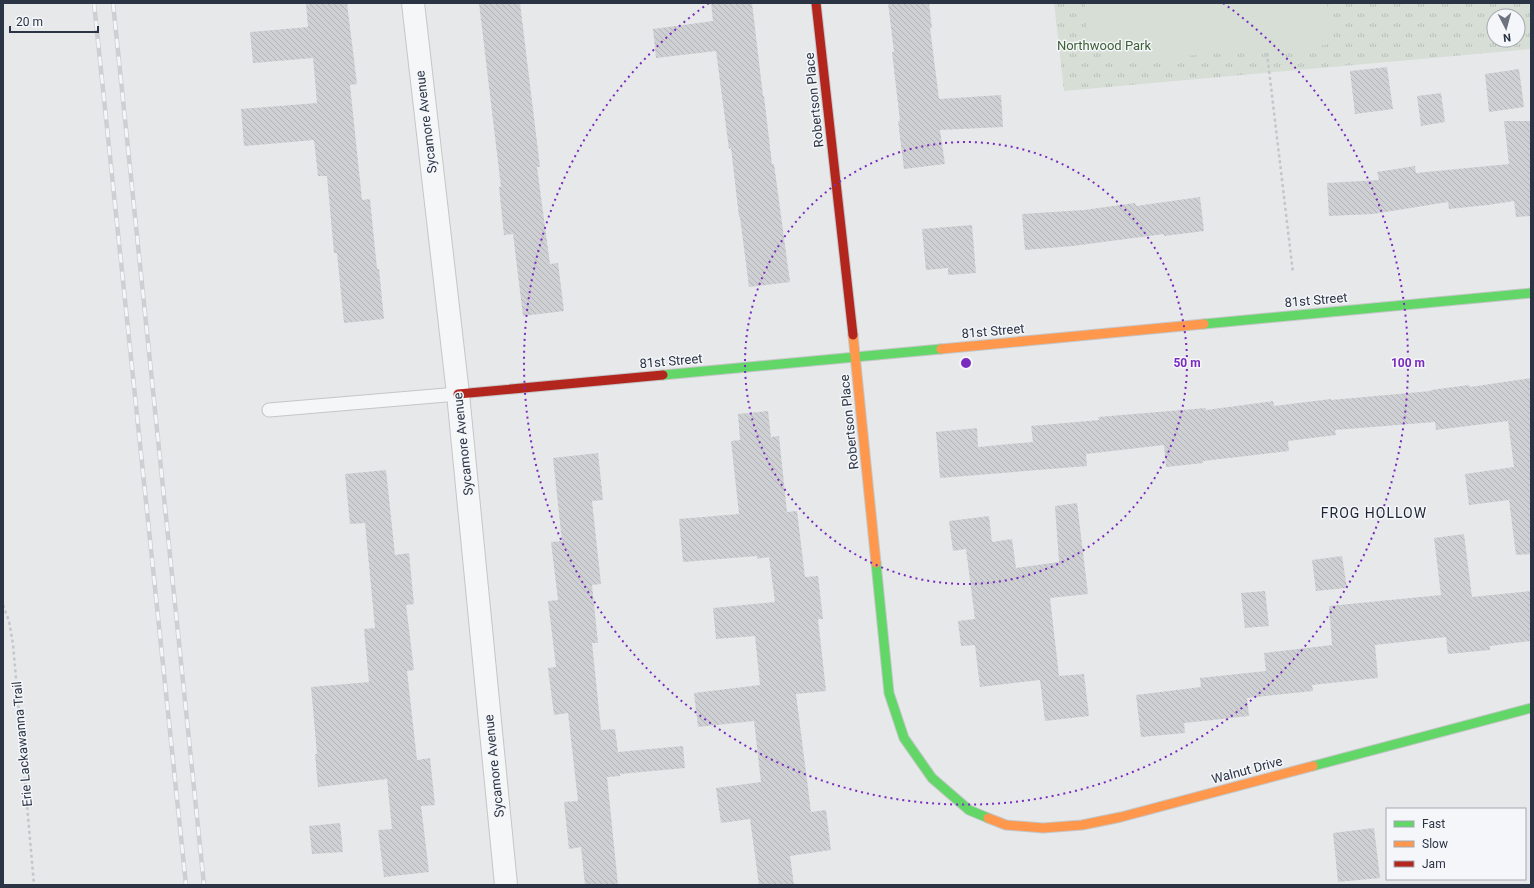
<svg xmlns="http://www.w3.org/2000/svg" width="1534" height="888" font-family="Roboto,sans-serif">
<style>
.grass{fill:url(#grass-tufts);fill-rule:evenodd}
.garden{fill:#d6ded6}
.building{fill:url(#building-back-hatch)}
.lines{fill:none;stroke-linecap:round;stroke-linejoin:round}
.lane-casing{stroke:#c4c6c8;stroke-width:15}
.street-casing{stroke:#c4c6c8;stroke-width:24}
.fast-casing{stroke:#c4c6c8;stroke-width:11}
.slow-casing{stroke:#c4c6c8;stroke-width:11}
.jam-casing{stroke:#c4c6c8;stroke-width:11}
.path{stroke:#c5c6ca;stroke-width:2.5;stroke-dasharray:3 3;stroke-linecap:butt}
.lane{stroke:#f5f6f7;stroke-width:13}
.street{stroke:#f5f6f7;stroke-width:22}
.fast{stroke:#63d668;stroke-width:9}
.slow{stroke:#ff974d;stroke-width:9}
.jam{stroke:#b3261e;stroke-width:9}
.rail-casing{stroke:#cecfd2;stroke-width:4.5}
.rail{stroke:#f4f6f9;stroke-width:3;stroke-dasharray:9;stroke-linecap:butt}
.ring{fill:none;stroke:#7b2cbf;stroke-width:2;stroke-dasharray:2 4}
.labels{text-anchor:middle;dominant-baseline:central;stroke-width:3;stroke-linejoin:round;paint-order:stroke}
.park-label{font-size:13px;fill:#3f6138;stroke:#f4f6f9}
.street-label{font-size:13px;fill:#2b3445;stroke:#f4f6f9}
.neighbourhood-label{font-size:14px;letter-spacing:1px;fill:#1d2536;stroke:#f4f6f9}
.centre{fill:#7b2cbf;stroke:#f4f6f9;stroke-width:2}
.ring-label{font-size:12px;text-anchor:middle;font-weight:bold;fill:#7b2cbf;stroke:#f4f6f9;stroke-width:3;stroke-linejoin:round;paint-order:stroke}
</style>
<defs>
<pattern id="grass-tufts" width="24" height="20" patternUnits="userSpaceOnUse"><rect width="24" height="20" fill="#d6ded6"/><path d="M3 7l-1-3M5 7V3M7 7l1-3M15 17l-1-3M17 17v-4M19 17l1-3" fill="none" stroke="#b8bfb9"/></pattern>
<pattern id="building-back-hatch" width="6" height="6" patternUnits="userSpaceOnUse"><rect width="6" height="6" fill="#ced0d3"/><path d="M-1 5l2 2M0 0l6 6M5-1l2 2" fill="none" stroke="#b1b3b6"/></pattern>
</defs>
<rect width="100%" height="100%" fill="#e6e8ea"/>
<!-- grass -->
<path class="grass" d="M 1054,3 L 1531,3 L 1531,49 L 1064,91 ZM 1494,16 L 1518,16 L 1518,40 L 1494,40 Z"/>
<!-- garden -->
<path class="garden" d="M 1085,3 L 1327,3 L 1329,24 L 1327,45 L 1117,61 L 1087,36 Z"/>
<!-- building -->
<path class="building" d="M 306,3 L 347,3 L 357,84 L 350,85 L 362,200 L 370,199 L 377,269 L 379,269 L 384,319 L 344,323 L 337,253 L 334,253 L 327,176 L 318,176 L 314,140 L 244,146 L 241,109 L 317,103 L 313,58 L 253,63 L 250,32 L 308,27 Z
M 479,3 L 520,3 L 540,167 L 537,167 L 550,264 L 558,263 L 564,311 L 523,316 L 513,234 L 504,235 L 499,187 L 501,187 Z
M 711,3 L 752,3 L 763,96 L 764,96 L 772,164 L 774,164 L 790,282 L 749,287 L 740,217 L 739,217 L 731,148 L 729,149 L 716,51 L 656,58 L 653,29 L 713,21 Z
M 888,3 L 929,3 L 932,28 L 930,28 L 939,99 L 1001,95 L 1003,127 L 940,130 L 945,164 L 904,169 L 898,121 L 900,121 L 892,52 L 894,52 Z
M 1387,67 L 1393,109 L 1355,114 L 1350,71 Z
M 1519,69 L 1524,107 L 1489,112 L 1485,74 Z
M 1441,93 L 1445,122 L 1421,126 L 1417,96 Z
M 1504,121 L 1531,121 L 1531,216 L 1516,217 L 1514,201 L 1488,205 L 1449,209 L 1448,202 L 1373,214 L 1329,216 L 1327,183 L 1379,180 L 1377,172 L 1415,166 L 1416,173 L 1509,164 Z
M 1200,197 L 1204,231 L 1164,236 L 1164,234 L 1073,246 L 1025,250 L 1022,214 L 1084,210 L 1135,203 L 1136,206 Z
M 972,225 L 976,273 L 948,275 L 948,268 L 926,270 L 922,229 Z
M 1531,378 L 1531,554 L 1516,555 L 1509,500 L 1469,505 L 1465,474 L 1514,467 L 1508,421 L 1436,430 L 1435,422 L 1335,430 L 1336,435 L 1288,441 L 1289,451 L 1203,461 L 1203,463 L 1166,467 L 1164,445 L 1086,454 L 1087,466 L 940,478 L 936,432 L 977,428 L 978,447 L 1033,442 L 1031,426 L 1099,420 L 1098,417 L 1206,408 L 1206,410 L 1273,401 L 1274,406 L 1331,399 L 1331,400 L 1431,391 L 1431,390 L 1469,385 L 1470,387 Z
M 768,411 L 771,437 L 779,436 L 787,512 L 797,511 L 805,577 L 818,576 L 823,619 L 818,619 L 826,691 L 796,694 L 811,812 L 826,810 L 831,850 L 790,856 L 794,885 L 759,885 L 750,819 L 721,823 L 716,788 L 761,782 L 754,721 L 698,727 L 694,693 L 760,685 L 755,636 L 716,639 L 713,608 L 775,602 L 769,557 L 757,559 L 757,556 L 683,562 L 679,519 L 739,514 L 731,441 L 740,440 L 738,414 Z
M 598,453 L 603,500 L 592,501 L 601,584 L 592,585 L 598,643 L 592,643 L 601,730 L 615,729 L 618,752 L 683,746 L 685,768 L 620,774 L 620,776 L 607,777 L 618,885 L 585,885 L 581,847 L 569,849 L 564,802 L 578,801 L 568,713 L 554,715 L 548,668 L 556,667 L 548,601 L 558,600 L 551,542 L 562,541 L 553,458 Z
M 386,470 L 395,555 L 409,553 L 414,604 L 406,605 L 414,670 L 407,671 L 417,760 L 430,758 L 435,805 L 421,806 L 429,872 L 384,877 L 378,830 L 392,829 L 387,779 L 318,787 L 315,754 L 317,754 L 311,687 L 369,682 L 364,629 L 375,628 L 365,523 L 350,524 L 345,474 Z
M 1077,503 L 1088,594 L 1050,598 L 1059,676 L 1084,674 L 1089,716 L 1045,721 L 1040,680 L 980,687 L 975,645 L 961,646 L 958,621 L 975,619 L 966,549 L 953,551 L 949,521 L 989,516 L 992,542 L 1012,539 L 1016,568 L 1059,562 L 1055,506 Z
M 1464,534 L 1472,597 L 1531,591 L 1531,641 L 1490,646 L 1490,650 L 1448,654 L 1446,637 L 1375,645 L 1378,678 L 1312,685 L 1313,691 L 1247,698 L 1249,716 L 1184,723 L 1185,733 L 1141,737 L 1136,695 L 1201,687 L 1200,678 L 1266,671 L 1264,653 L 1332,645 L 1329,606 L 1441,595 L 1434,538 Z
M 1342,556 L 1347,588 L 1316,591 L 1312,560 Z
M 1265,591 L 1269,626 L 1245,628 L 1241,593 Z
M 340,823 L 343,852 L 312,854 L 309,826 Z
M 1374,828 L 1380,878 L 1338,882 L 1333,833 Z"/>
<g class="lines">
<!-- lane casing -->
<g class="lane-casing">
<path id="lane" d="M 269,410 L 458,394"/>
</g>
<!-- street casing -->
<g class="street-casing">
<path id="street" d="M 413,3 L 458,394 L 506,885"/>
</g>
<!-- fast casing -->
<g class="fast-casing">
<path id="fast" d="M 1204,324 L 1531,293
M 663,375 L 941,349
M 876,563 L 889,693 L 904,738 L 932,778 L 969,810 L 988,818
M 1313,766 L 1531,708"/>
</g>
<!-- slow casing -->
<g class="slow-casing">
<path id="slow" d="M 853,335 L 876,563
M 941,349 L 1204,324
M 988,818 L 1006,825 L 1043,828 L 1082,825 L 1121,817 L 1313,766"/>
</g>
<!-- jam casing -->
<g class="jam-casing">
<path id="jam" d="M 816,3 L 853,335
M 458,394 L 663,375"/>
</g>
<!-- path -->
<path class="path" d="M 1267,53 L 1293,273
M 3,605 L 9,621 L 13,644 L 34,885"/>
<!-- lane -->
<use href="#lane" class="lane"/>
<!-- street -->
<use href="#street" class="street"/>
<!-- fast -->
<use href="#fast" class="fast"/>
<!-- slow -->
<use href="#slow" class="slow"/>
<!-- jam -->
<use href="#jam" class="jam"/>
<!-- rail casing -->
<g class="rail-casing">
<path id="rail" d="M 94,3 L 186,885
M 113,3 L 204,885"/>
</g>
<!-- rail -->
<use href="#rail" class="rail"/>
</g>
<!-- distance rings -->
<g class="ring">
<circle cx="966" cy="363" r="221"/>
<path d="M1223 3A442 442 0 1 1 709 3"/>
</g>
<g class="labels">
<!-- park labels -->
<g class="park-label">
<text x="1104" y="45">Northwood Park</text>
</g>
<!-- street labels -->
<g class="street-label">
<text transform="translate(814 100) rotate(-96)">Robertson Place</text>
<text transform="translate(426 122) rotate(-97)">Sycamore Avenue</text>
<text transform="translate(1316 300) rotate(-5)">81st Street</text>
<text transform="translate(993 331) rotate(-5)">81st Street</text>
<text transform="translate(671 361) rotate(-5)">81st Street</text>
<text transform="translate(849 422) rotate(-96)">Robertson Place</text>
<text transform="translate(463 444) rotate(-96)">Sycamore Avenue</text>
<text transform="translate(22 744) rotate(-95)">Erie Lackawanna Trail</text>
<text transform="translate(494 766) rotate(-96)">Sycamore Avenue</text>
<text transform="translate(1247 770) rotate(-15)">Walnut Drive</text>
</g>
<!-- neighbourhood labels -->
<g class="neighbourhood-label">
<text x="1374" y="513">FROG HOLLOW</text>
</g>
</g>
<circle cx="966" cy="363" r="6" class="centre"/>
<g class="ring-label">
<text x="1187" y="367">50 m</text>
<text x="1408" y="367">100 m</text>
</g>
<!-- border -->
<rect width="1534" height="888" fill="none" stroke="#2b3445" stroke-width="8"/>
<!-- legend -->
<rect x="1386" y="808" width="140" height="72" fill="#f4f6f9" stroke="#a4a8b1"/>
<rect x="1394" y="821" width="20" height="6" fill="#63d668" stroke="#a4a8b1"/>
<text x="1422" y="828" font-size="12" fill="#2b3445">Fast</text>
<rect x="1394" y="841" width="20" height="6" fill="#ff974d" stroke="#a4a8b1"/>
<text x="1422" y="848" font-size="12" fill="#2b3445">Slow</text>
<rect x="1394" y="861" width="20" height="6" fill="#b3261e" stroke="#a4a8b1"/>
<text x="1422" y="868" font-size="12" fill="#2b3445">Jam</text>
<!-- north arrow -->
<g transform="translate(1506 28) rotate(174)"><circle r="19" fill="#f4f6f9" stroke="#a4a8b1"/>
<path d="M0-3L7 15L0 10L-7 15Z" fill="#6c737f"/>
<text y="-6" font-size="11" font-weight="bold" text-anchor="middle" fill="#2b3445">N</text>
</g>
<!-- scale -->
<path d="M10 26v6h88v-6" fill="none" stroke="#2b3445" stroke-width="2"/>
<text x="16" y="26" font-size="12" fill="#2b3445" stroke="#f4f6f9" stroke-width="3" paint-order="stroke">20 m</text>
</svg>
